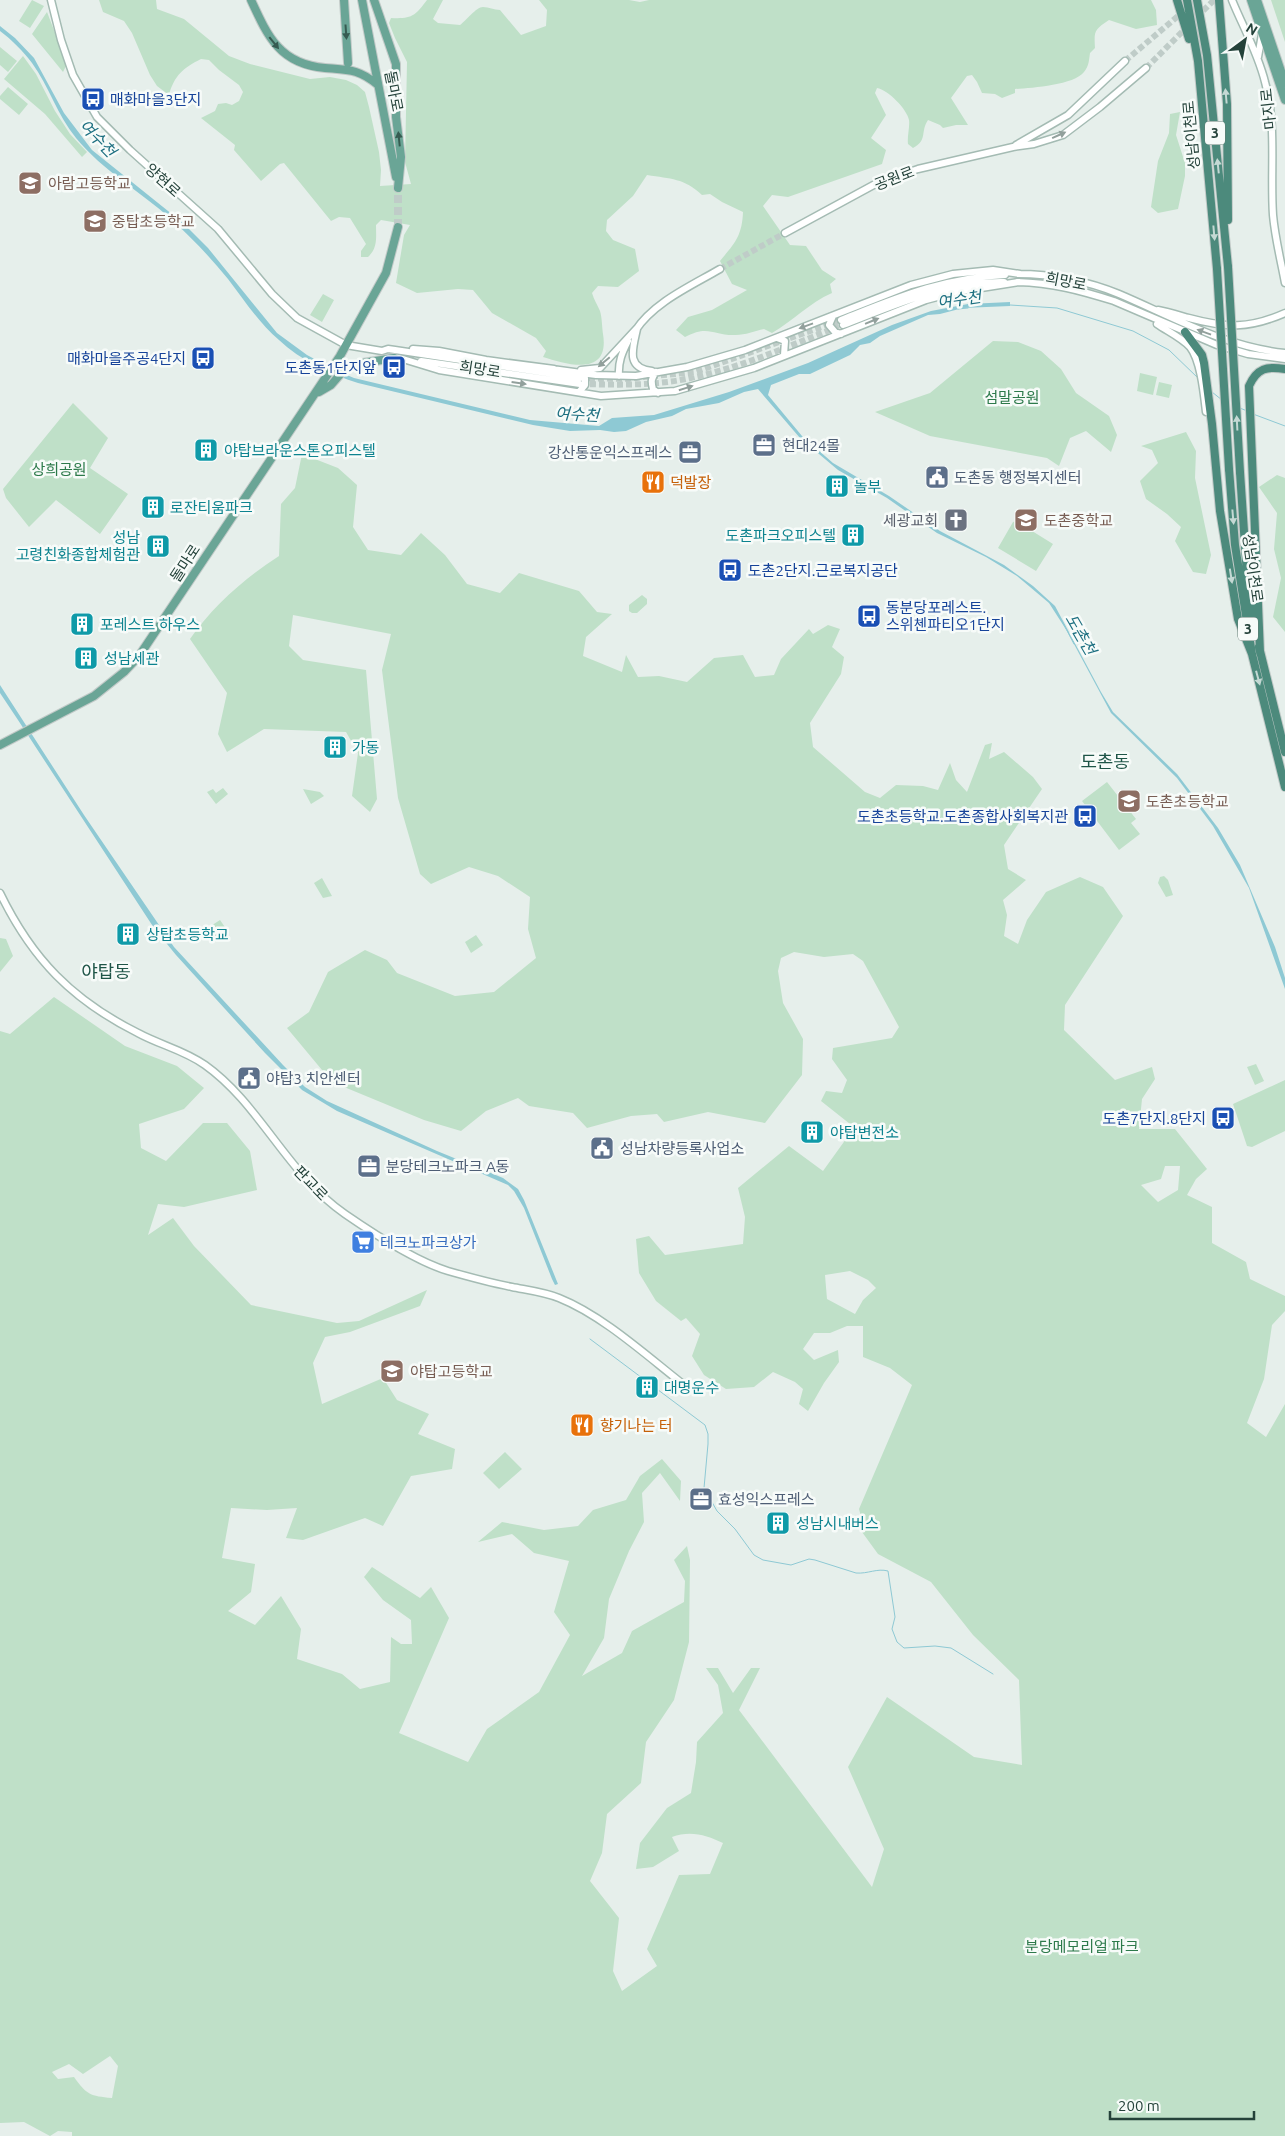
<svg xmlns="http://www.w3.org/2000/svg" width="1285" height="2136" font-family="Ubuntu,'Noto Sans KR',sans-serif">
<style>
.green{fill:#bfe0c8;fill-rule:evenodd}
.water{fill:#8ec9d4}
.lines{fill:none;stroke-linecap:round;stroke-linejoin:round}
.stream{stroke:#8ec9d4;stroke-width:1}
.secondary-tunnel{stroke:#bfccc8;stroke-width:6;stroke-dasharray:6 3;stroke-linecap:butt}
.primary-tunnel{stroke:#bfccc8;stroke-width:8;stroke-dasharray:8 4;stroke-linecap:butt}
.secondary-casing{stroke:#a4bbb3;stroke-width:9}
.primary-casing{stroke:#c2cac8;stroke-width:10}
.trunk-casing{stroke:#c2cac8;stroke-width:10}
.secondary{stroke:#fff;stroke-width:6}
.primary{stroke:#6aa596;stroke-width:8}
.trunk{stroke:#4c8a7c;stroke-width:8}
.trunk-bridge-casing{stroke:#c2cac8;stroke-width:10;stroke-linecap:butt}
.trunk-bridge{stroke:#4c8a7c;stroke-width:8}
.oneway{fill:#365b51}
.oneway2{fill:#c4d9d4}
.oneway3{fill:#92a09c}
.labels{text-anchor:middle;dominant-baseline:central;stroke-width:5;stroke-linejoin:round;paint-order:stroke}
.shield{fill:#f7fbf9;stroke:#637a73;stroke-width:1}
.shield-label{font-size:14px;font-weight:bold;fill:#24423a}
.street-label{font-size:15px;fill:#24423a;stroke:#f7fbf9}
.transit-label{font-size:15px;fill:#164399;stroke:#f7fbf9;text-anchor:end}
.education-label{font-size:15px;fill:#785e54;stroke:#f7fbf9;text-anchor:start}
.park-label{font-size:15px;fill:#2d7a4b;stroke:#f7fbf9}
.service-label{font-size:15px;fill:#4e5e75;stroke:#f7fbf9;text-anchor:start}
.culture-label{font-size:15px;fill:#0d838f;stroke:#f7fbf9;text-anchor:start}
.food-label{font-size:15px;fill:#c56008;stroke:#f7fbf9;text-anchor:start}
.worship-label{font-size:15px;fill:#5b616d;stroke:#f7fbf9;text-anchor:end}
.shop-label{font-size:15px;fill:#366cbe;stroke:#f7fbf9;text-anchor:start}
.water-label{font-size:16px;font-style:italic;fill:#1c6f80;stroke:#f7fbf9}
.quarter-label{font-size:18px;fill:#1f5548;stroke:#f7fbf9}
</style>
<rect width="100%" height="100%" fill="#e6efeb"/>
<!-- green -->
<path class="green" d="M 32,0 L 44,6 L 30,28 L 19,21 Z
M 99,0 L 156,0 L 157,9 L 184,19 L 229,56 L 250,64 L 310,79 L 330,77 L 346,80 L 357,85 L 365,92 L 369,107 L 379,152 L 381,170 L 380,186 L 411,184 L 405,162 L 407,62 L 395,38 L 389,23 L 391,18 C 412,19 415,16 427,0 L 443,0 L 433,19 L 438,23 L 460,25 C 466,21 476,7 483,7 C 489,7 494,10 500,10 L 521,35 L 546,26 L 547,10 L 539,0 L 629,0 L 640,2 L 649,0 L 1151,0 L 1156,10 L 1157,25 L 1136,29 L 1109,20 C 1094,30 1094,31 1095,48 L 1090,53 C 1089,60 1089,66 1084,72 C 1074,85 1032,88 1015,89 L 1015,93 L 1002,98 L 995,94 L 982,93 L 977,82 L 972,75 L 967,76 L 951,98 L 968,125 L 956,125 L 943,128 L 940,125 L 928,120 C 920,132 928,140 913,148 L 908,144 C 907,137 910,126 909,120 C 907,109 888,90 877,88 L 875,93 L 886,115 L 871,138 L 886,150 L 882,164 L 788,197 L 772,195 L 763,206 L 790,245 L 806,246 L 822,270 L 836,279 L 830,284 L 832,293 C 809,303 793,321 772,333 L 764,329 C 755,331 745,335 736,335 C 713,336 709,324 685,337 L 676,330 L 688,317 L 712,310 L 747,290 L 732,284 L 720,261 C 735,243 742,236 743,212 L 722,202 L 710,194 L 702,195 C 684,178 671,179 647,175 L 633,196 L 607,220 L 606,231 L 613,240 L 635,249 L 639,271 L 618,287 L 598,286 L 592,293 C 594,300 597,304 600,311 C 602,317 602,327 603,334 C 610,377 568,365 543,357 L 546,351 L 536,338 L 492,313 L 473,290 L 458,289 L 417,293 L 396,283 L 404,235 L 410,225 L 381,220 L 376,225 C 376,237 378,248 368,257 L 361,257 L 361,251 L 366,244 L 350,218 L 339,217 L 331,221 L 284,163 L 280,164 L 261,181 L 234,150 L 235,145 L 201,118 L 215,111 L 218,104 L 226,103 L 232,105 L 239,101 L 243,92 L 239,85 L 219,70 L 209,60 L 201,59 C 183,68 174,76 169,95 L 157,86 L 150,75 L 132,33 L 124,21 L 103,12 Z
M 1271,0 L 1285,0 L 1285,42 Z
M 47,12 L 67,64 L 63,72 L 32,34 Z
M 0,47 L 17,61 L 8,72 L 0,65 Z
M 23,56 L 36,74 L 55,111 L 70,134 L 87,152 L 82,157 L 45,114 L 4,79 Z
M 8,87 L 28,104 L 19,115 L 0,99 L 0,96 Z
M 1180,112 L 1176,135 L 1185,163 L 1185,176 L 1178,209 L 1158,213 L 1151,207 L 1158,161 L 1169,133 L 1170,114 Z
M 323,294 L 334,300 L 322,322 L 310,315 Z
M 993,341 L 1018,342 L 1041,351 L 1061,369 L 1076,393 L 1109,416 L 1117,435 L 1111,452 L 1086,431 L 1070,438 L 1059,466 L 1047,458 L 930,436 L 875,412 L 930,393 Z
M 1140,373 L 1157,377 L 1153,395 L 1137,391 Z
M 1159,382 L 1172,385 L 1169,398 L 1156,395 Z
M 73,403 L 108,438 L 90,468 L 128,494 L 100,534 L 56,500 L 29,527 L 6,498 L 3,489 Z
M 1186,432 L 1196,451 L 1195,478 L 1211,555 L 1206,574 L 1193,572 L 1175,541 L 1181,527 L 1167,514 L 1146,499 L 1140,481 L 1158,463 L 1152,450 L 1141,446 Z
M 302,454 L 338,468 L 357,485 L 353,527 L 368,550 L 401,555 L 421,533 L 445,555 L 467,584 L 500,593 L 519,573 L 579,591 L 597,612 L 612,614 L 586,637 L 583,656 L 622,672 L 626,655 L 638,677 L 659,676 L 687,682 L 714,658 L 743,655 L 755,677 L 774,675 L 781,659 L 809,629 L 813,634 L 828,625 L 840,629 L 832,647 L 844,657 L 841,674 L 810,723 L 813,747 L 865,792 L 880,798 L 896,785 L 923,786 L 938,790 L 950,763 L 956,780 L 967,792 L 985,745 L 992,743 L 989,759 L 1004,752 L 1033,777 L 1042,789 L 1004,845 L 1008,869 L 1026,880 L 1003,900 L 1007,915 L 1004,936 L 1018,944 L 1027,920 L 1046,892 L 1080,877 L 1103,887 L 1123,916 L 1065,1005 L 1064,1030 L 1115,1080 L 1152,1067 L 1155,1079 L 1142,1099 L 1139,1129 L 1175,1129 L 1207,1169 L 1196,1179 L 1187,1195 L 1212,1207 L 1212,1243 L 1246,1262 L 1250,1279 L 1285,1296 L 1285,1311 L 1272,1325 L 1264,1379 L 1247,1423 L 1266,1437 L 1285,1404 L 1285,2136 L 72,2136 L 72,2132 L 58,2131 L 50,2136 L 24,2122 L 0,2123 L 0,1031 L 10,1034 L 54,997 L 125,1046 L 177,1066 L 204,1088 L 184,1109 L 139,1124 L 141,1148 L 166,1161 L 203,1123 L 227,1123 L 250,1151 L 257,1190 L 184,1207 L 158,1204 L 148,1235 L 173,1218 L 194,1246 L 251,1305 L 337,1323 L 359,1321 L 427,1290 L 420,1306 L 350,1332 L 325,1337 L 313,1363 L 322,1404 L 383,1378 L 397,1400 L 429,1414 L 418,1434 L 455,1449 L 452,1469 L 411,1476 L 383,1526 L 365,1518 L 303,1540 L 286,1538 L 297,1508 L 267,1510 L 231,1508 L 222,1558 L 255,1564 L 251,1592 L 228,1611 L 255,1625 L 281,1596 L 301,1629 L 297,1659 L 342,1674 L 360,1689 L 390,1682 L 391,1637 L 401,1644 L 412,1644 L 411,1620 L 383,1600 L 364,1577 L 372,1567 L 420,1598 L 431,1587 L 449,1618 L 399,1733 L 468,1762 L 487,1729 L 539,1692 L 570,1635 L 554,1612 L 569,1561 L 534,1553 L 512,1534 L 478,1542 L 502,1522 L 544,1530 L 578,1526 L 593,1510 L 626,1500 L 640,1476 L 662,1459 L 681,1481 L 680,1501 L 660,1473 L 642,1493 L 644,1522 L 629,1551 L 609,1599 L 604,1638 L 582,1676 L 622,1653 L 632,1631 L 684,1602 L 685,1581 L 674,1560 L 687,1546 L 690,1560 L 689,1642 L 674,1700 L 646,1742 L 641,1783 L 607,1814 L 602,1853 L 590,1881 L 619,1918 L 613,1971 L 622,1991 L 657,1966 L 647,1949 L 679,1875 L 710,1874 L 723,1843 C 707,1835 690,1830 672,1837 L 679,1851 L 653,1867 L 636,1869 L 640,1843 L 667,1808 L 691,1793 L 696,1762 L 697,1742 L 723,1713 L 718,1685 L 706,1668 L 718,1668 L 733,1693 L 751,1668 L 760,1668 L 739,1710 L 872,1887 L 884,1849 L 848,1767 L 887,1697 L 974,1757 L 1022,1765 L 1019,1680 L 973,1635 L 931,1582 L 878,1554 L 862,1532 L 863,1524 L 859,1509 L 912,1385 L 890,1368 L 863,1357 L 863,1326 L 847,1326 L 830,1333 L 814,1333 L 803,1349 L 814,1360 L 838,1350 L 839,1362 L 824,1383 L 808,1411 L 799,1404 L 803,1389 L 795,1382 L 773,1372 L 754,1387 L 726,1389 L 704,1375 L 692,1356 L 700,1334 L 686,1318 L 681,1321 L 656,1301 L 639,1273 L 636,1239 L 649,1236 L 665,1255 L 743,1244 L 745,1217 L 738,1188 L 789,1146 L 823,1171 L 851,1132 L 850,1124 L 821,1101 L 826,1091 L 842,1093 L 847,1080 L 832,1059 L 833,1048 L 892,1038 L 899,1027 L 863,961 L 853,954 L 824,957 L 794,952 L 781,958 L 778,971 L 783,1003 L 803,1039 L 802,1075 L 765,1123 L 708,1112 L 664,1122 L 657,1114 L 631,1116 L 587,1128 L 573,1113 L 529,1106 L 518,1098 L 486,1111 L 461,1131 L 424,1120 L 332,1082 L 287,1028 L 309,1012 L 328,972 L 365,950 L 387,960 L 397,973 L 455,996 L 494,992 L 536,958 L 528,929 L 530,897 L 498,876 L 469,867 L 431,884 L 420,874 L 398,798 L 382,670 L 391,634 L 293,615 L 289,646 L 303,660 L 366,670 L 377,799 L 370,812 L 352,796 L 358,753 L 346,732 L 264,729 L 227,752 L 218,734 L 227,693 L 190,639 C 213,606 245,578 279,556 L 281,504 L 295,488 ZM 1165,1166 L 1180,1166 L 1178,1190 L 1158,1202 L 1141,1185 L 1161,1179 ZM 850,1271 L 868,1280 L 876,1288 L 863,1300 L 855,1314 L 827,1299 L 825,1275 ZM 110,2056 L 118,2066 L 112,2098 C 90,2096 87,2095 74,2077 L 58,2079 L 52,2072 L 69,2064 L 83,2074 Z
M 1277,475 L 1285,478 L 1285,632 L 1273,617 L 1281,578 L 1274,549 L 1277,513 L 1259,487 Z
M 1016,521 L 1053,544 L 1036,571 L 998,548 L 1013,522 Z
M 642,595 L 647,599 L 647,604 L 637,613 L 632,613 L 629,611 L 629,605 Z
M 1107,782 L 1136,819 L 1131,823 L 1140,834 L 1119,850 L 1082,801 Z
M 223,788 L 228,794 L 216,804 L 207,792 L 213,789 L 216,793 Z
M 303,789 L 320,792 L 324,796 L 311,804 Z
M 1160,877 L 1164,876 L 1168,880 L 1173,895 L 1166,897 L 1158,883 Z
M 322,878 L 332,896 L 323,898 L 314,883 Z
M 220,920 L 229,933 L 213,943 L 203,931 Z
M 476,935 L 483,945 L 471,953 L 465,942 Z
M 0,938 L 6,939 L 13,956 L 0,972 Z
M 1256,1064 L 1264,1081 L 1255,1085 L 1247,1067 Z
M 1285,1080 L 1285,1131 L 1252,1147 L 1247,1146 L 1233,1104 Z
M 505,1452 L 522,1469 L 499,1489 L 483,1473 Z"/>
<!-- water -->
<path class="water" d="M 0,26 L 15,38 L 34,58 L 64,113 L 92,150 L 183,223 L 208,248 L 277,333 L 307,355 L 335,370 L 354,378 L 530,420 L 599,426 L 612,418 L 654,415 L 729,392 L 808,363 L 892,325 L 931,311 L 968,304 L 1010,302 L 1010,306 L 963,308 L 940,314 L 928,315 L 880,336 L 870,343 L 860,345 L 850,355 L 810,374 L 799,374 L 771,385 L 768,395 L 802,436 L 833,463 L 889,496 L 940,531 L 1004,565 L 1033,586 L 1055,606 L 1101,692 L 1113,712 L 1177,774 L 1218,828 L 1240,865 L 1275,947 L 1285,978 L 1285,989 L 1249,888 L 1213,826 L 1177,778 L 1111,713 L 1067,631 L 1049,603 L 1017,576 L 986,557 L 937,533 L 887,498 L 838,470 L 800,438 L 758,389 L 744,392 L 719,403 L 686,409 L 672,416 L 646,422 L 626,431 L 614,432 L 600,430 L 570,431 L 533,425 L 358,383 C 330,374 300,360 279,340 C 259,323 244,300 228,279 C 211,258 191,237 171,219 C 140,191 103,171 76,138 C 57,115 49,86 32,63 C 23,51 12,40 0,31 Z
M 0,685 L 84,815 L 174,947 L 283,1065 L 305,1087 L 327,1101 L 437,1151 L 503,1178 L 518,1189 L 524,1200 L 558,1284 L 555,1285 L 552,1279 L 524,1208 L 514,1191 L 508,1185 L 337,1111 L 302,1090 L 265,1053 L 176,955 L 154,928 L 18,720 L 0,693 Z"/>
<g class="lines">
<!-- stream -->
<path class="stream" d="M 1010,305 L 1057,308 L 1133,331 L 1169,350 L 1198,378
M 958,309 L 968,308
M 1212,392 L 1222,400
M 1240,408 L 1247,411
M 1253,414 L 1285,426
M 1063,623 L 1074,644
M 590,1339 L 705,1425 L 708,1434 L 708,1444 L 704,1488 L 717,1511 L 735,1529 L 754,1555 L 763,1560 L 791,1565 L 809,1559 L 815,1560 L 856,1573 C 868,1574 877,1568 888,1571 L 895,1617 L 892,1629 L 897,1642 L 904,1648 L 935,1646 L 951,1648 L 993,1674"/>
<!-- secondary-tunnel -->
<path class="secondary-tunnel" d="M 1125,61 L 1197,0
M 1146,68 L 1214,0
M 720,269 L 785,233
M 580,378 L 624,379 L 695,372 L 841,320
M 581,384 C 619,385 658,386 695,377 C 746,366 795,343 843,325"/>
<!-- primary-tunnel -->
<path class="primary-tunnel" d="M 398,227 L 398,188"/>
<!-- secondary casing -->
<g class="secondary-casing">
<path id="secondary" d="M 51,0 L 61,40 L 73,75 L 97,117 L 130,150 L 218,229 L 272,294 L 297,318 L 346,345 L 382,351 L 388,349 L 395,350 L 580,378
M 1232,0 C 1243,27 1258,53 1265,82 C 1277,125 1270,171 1273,215 C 1275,238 1281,261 1285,283
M 1258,57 L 1262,34
M 1016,145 L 1068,115 L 1125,61
M 785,233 L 879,182 L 918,169 L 1013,147 L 1034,144 L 1063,135 L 1100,107 L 1146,68
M 1018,274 C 1051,274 1088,281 1119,294 C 1173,317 1225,347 1285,353
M 1017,282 C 1053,283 1079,290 1114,301 L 1217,345 L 1248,354 L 1285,359
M 1158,310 C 1168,312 1178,315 1189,318 C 1226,328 1249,329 1285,313
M 833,316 L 829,325 L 835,332 L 841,334
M 841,320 C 899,297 942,278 1005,275
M 1157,324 C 1167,331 1182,338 1190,347 C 1201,361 1204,395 1206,412
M 843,325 C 895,305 947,281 1004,282
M 637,329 C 633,348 625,368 652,371
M 635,331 C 654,302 691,286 720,269
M 777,338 L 785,341 L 784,355
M 413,349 L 439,351 L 486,360 L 554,369
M 403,359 L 439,370 L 601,396 L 675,391 L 754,368 L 926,300 L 956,292 L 1019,282
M 421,361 L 580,384
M 552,369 L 596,375 L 636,376 L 687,367 L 745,350 L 911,285 L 953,274 L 993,270 L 1020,274
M 581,370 L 600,368 L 638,327
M 656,372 C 651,378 651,382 653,389 L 658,393
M 619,376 C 618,362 622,353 628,341
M 579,392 L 585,385 L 585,378 L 581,373
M 0,893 C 32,959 72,1000 138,1033 C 160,1045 184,1050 205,1065 C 260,1104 287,1174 345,1214 C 374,1234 415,1261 448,1271 C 469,1277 491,1283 512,1287 C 527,1290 544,1292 559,1298 C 604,1316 649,1358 688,1388"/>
</g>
<!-- primary casing -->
<g class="primary-casing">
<path id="primary" d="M 251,0 C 268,37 280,64 325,68 C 349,70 359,69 378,85
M 344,0 L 348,63
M 362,0 L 396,177
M 374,0 L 396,64 L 396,117 L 401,157 L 398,188
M 1251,0 L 1285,100
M 1257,0 L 1285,83
M 319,392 L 331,385 L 344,370 L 363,363 L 394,358
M 0,745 L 94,696 L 124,672 L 139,656 L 340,356 L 386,273 L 398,227"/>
</g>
<!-- trunk casing -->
<g class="trunk-casing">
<path id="trunk" d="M 1177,0 L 1189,39
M 1187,0 L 1198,61 L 1217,269
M 1197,0 L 1207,55 L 1228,267
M 1219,0 L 1227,104 L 1228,220
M 1185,332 L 1202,355 L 1204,363 L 1212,424 L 1220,511 L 1238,619 L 1252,654
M 1229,469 L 1235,545 L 1252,654 L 1285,787
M 1240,472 L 1247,576 L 1255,621
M 1259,647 L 1285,752
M 1260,652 L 1249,386 C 1257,368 1267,366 1285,369"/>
</g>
<!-- secondary -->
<use href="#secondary" class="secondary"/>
<!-- primary -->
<use href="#primary" class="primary"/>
<!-- trunk -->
<use href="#trunk" class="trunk"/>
<!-- trunk-bridge casing -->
<g class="trunk-bridge-casing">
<path id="trunk-bridge" d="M 1228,267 L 1240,472
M 1217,269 L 1229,469"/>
</g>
<!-- trunk-bridge -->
<use href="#trunk-bridge" class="trunk-bridge"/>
</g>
<!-- one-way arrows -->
<defs><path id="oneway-solid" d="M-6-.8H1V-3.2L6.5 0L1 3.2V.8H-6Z" transform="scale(1.25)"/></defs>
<g class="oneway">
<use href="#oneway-solid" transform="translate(346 32) rotate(86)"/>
<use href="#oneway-solid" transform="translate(274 43) rotate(51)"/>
<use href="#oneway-solid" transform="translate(399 139) rotate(-96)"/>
</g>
<g class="oneway2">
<use href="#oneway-solid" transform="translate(1226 96) rotate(-95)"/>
<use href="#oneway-solid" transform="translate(1218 166) rotate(-96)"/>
<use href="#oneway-solid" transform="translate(1214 233) rotate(85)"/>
<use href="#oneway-solid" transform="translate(1237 423) rotate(-93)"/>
<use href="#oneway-solid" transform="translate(1233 517) rotate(85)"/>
<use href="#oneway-solid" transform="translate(1231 576) rotate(81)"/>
<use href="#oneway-solid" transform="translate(1258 678) rotate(75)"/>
</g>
<g class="oneway3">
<use href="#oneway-solid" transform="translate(1059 135) rotate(-24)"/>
<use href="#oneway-solid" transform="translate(872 321) rotate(-22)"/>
<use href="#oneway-solid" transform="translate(806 326) rotate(160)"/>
<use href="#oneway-solid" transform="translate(1204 332) rotate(-160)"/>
<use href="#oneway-solid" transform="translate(604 362) rotate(140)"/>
<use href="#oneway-solid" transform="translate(519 383) rotate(8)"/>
<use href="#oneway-solid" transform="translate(686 388) rotate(-17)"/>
</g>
<!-- icons -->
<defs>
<g id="bus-square" transform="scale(1.25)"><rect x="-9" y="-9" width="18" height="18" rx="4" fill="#1a4fb4" stroke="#f7fbf9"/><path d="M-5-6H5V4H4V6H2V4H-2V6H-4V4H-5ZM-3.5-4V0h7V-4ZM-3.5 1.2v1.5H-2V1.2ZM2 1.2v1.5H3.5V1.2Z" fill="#fff"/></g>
<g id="school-square" transform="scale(1.25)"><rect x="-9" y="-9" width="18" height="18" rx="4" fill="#8d6e63" stroke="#f7fbf9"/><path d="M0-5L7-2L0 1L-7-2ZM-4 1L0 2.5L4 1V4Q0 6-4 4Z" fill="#fff"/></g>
<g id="office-square" transform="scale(1.25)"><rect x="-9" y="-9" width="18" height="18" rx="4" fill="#5c6f8a" stroke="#f7fbf9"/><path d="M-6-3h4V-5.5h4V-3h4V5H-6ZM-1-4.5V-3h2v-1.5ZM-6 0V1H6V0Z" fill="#fff"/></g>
<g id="building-square" transform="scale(1.25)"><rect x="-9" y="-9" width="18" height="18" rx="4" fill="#0f9aa8" stroke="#f7fbf9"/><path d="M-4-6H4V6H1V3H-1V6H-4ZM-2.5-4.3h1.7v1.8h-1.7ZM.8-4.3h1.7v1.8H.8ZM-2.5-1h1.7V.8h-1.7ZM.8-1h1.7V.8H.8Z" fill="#fff"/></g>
<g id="civic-square" transform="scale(1.25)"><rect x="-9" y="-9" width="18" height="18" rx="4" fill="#5c6f8a" stroke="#f7fbf9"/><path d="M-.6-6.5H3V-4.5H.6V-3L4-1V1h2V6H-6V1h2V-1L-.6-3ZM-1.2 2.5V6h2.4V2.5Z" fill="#fff"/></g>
<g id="restaurant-square" transform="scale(1.25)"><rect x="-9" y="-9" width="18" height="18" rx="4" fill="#e8710a" stroke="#f7fbf9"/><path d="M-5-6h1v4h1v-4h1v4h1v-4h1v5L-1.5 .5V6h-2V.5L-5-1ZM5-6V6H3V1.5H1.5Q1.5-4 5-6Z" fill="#fff"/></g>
<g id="church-square" transform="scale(1.25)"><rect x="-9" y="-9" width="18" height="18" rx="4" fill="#6b7280" stroke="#f7fbf9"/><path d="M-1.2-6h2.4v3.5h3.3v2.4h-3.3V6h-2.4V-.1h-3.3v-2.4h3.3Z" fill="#fff"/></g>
<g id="supermarket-square" transform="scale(1.25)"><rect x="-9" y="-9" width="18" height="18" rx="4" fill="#3f7fe0" stroke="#f7fbf9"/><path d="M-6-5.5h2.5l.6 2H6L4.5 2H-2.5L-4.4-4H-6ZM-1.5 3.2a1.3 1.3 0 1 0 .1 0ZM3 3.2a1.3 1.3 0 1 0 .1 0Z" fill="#fff"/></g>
</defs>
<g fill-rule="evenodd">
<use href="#bus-square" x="93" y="99"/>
<use href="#school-square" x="30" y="183"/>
<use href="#school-square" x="95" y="221"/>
<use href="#bus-square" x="203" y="358"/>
<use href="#bus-square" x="394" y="367"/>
<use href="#office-square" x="764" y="445"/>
<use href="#building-square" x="206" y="450"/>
<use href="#office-square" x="690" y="452"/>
<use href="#civic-square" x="937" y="477"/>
<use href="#restaurant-square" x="653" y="482"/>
<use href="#building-square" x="837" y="486"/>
<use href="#building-square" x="153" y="507"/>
<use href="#church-square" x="956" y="520"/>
<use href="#school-square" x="1026" y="520"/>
<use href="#building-square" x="853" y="535"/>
<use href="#building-square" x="158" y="546"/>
<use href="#bus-square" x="730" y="570"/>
<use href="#bus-square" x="869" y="616"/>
<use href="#building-square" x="82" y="624"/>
<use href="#building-square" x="86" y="658"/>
<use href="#building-square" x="335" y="747"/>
<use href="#school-square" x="1129" y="801"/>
<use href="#bus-square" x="1085" y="816"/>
<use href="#building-square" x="128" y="934"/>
<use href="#civic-square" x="249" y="1078"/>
<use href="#bus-square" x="1223" y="1118"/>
<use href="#building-square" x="812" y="1132"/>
<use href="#civic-square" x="602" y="1148"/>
<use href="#office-square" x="369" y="1166"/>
<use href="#supermarket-square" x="363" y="1242"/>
<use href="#school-square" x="392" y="1371"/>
<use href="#building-square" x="647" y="1387"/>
<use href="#restaurant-square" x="582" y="1425"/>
<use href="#office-square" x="701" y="1499"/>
<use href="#building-square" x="778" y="1523"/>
</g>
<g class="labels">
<!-- shield labels -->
<g class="shield">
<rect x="1205" y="121.5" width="20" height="23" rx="4"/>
<rect x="1238" y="617.5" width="20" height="23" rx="4"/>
</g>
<g class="shield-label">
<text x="1215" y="133">3</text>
<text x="1248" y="629">3</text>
</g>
<!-- street labels -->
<g class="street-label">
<text transform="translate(394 91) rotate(79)">돌마로</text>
<text transform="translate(1268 109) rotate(-96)">마지로</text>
<text transform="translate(1191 135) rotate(-95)">성남이천로</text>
<text transform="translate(894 178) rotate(-21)">공원로</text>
<text transform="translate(163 180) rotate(42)">양현로</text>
<text transform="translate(1066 281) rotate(11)">희망로</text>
<text transform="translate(480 369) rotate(9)">희망로</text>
<text transform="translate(185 563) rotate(-57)">돌마로</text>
<text transform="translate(1253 568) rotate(82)">성남이천로</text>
<text transform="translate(311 1183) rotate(46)">판교로</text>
</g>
<!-- transit labels -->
<g class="transit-label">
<text x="110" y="99" text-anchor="start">매화마을3단지</text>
<text x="186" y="358">매화마을주공4단지</text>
<text x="376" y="367">도촌동1단지앞</text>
<text x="748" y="570" text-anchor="start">도촌2단지.근로복지공단</text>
<text x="886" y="607" text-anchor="start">동분당포레스트.<tspan x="886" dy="17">스위첸파티오1단지</tspan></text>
<text x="1068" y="816">도촌초등학교.도촌종합사회복지관</text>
<text x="1206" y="1118">도촌7단지.8단지</text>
</g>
<!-- education labels -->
<g class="education-label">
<text x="48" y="183">아람고등학교</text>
<text x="112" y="221">중탑초등학교</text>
<text x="1044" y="520">도촌중학교</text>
<text x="1146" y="801">도촌초등학교</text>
<text x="410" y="1371">야탑고등학교</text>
</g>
<!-- park labels -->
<g class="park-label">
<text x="1012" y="397">섬말공원</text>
<text x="59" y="469">상희공원</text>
<text x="1082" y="1946">분당메모리얼 파크</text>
</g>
<!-- service labels -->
<g class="service-label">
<text x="782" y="445">현대24몰</text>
<text x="672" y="452" text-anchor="end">강산통운익스프레스</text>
<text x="954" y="477">도촌동 행정복지센터</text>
<text x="266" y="1078">야탑3 치안센터</text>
<text x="620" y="1148">성남차량등록사업소</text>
<text x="386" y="1166">분당테크노파크 A동</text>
<text x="718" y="1499">효성익스프레스</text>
</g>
<!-- culture labels -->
<g class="culture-label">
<text x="224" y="450">야탑브라운스톤오피스텔</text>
<text x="854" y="486">놀부</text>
<text x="170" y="507">로잔티움파크</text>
<text x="836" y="535" text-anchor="end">도촌파크오피스텔</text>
<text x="140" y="537" text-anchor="end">성남<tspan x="140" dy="17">고령친화종합체험관</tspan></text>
<text x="100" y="624">포레스트 하우스</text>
<text x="104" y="658">성남세관</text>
<text x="352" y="747">가동</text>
<text x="146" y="934">상탑초등학교</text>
<text x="830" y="1132">야탑변전소</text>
<text x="664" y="1387">대명운수</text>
<text x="796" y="1523">성남시내버스</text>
</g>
<!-- food labels -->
<g class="food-label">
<text x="670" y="482">덕발장</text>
<text x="600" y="1425">향기나는 터</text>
</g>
<!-- worship labels -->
<g class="worship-label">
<text x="938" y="520">세광교회</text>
</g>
<!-- shop labels -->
<g class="shop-label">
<text x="380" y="1242">테크노파크상가</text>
</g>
<!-- water labels -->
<g class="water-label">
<text transform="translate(98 138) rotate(46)">여수천</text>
<text transform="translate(959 299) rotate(-8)">여수천</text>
<text transform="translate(577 414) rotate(3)">여수천</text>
<text transform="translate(1081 634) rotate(60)">도촌천</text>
</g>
<!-- quarter labels -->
<g class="quarter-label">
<text x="1105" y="761">도촌동</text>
<text x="106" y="971">야탑동</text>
</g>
</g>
<!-- north arrow -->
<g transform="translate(1245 40) rotate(32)" stroke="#f7fbf9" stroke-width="4" paint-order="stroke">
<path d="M0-4L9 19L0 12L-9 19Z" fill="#24423a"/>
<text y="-8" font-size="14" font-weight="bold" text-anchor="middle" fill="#24423a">N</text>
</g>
<!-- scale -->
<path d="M1110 2111v8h144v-8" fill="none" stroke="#24423a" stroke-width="2.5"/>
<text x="1118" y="2111" font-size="15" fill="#24423a" stroke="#f7fbf9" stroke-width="4" paint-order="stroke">200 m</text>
</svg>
